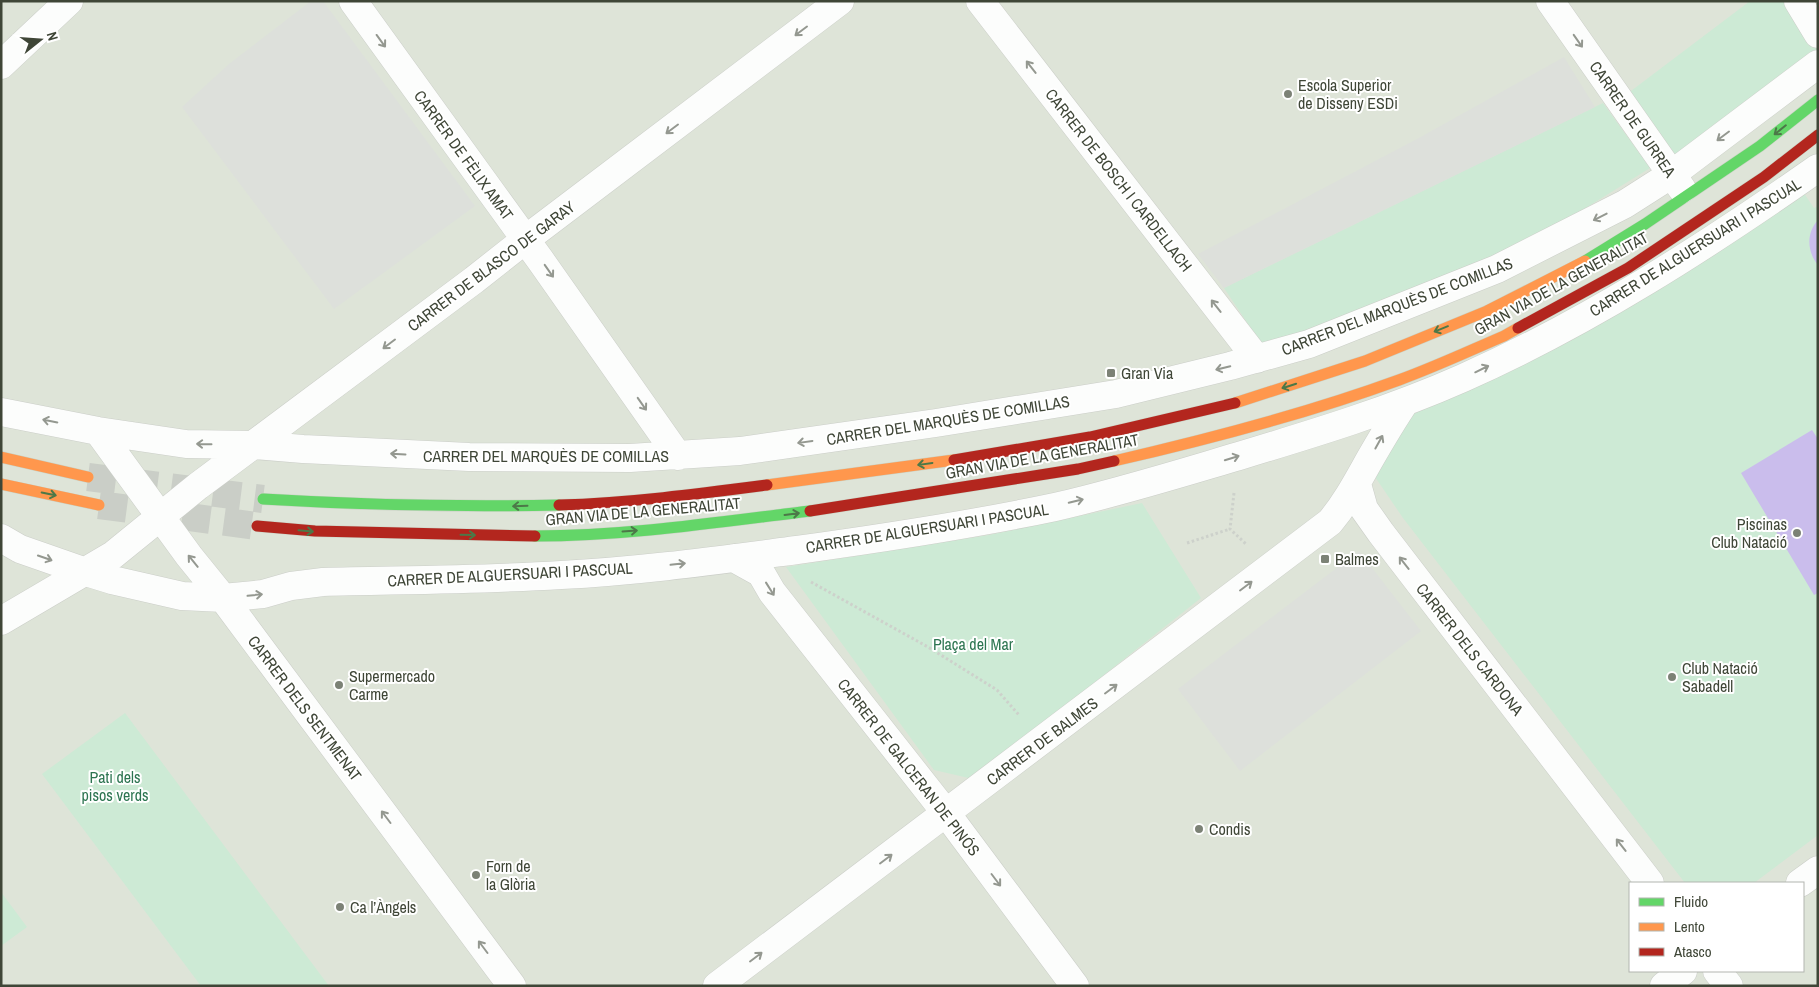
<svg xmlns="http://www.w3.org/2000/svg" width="1819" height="987" font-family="'Archivo Narrow',sans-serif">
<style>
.residential{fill:#dee4d8;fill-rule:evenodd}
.green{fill:#cdead5}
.parking{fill:#dde0db}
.water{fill:#cabdec}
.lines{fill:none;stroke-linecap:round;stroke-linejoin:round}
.secondary-tunnel{stroke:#cacec7;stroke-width:28;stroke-dasharray:28 14;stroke-linecap:butt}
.street-casing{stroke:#cbcec8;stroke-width:29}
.fast-casing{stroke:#cad2c5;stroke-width:12}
.slow-casing{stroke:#cad2c5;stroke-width:12}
.jam-casing{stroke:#cad2c5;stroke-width:12}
.path{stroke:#cdd1cb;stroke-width:3;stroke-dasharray:2.5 2.5;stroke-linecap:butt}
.street{stroke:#fcfdfc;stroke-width:28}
.fast{stroke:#63d668;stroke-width:11}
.slow{stroke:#ff974d;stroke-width:11}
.jam{stroke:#b3261e;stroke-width:11}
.oneway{stroke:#949890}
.oneway2{stroke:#4c7848}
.poi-dot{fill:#7c8276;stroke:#fff;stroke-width:2}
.labels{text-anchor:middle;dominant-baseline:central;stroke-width:4;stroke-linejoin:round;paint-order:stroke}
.poi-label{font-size:16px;fill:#3f4637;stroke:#fff;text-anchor:start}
.street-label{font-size:16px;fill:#3f4637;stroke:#fff}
.park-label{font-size:16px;fill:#2d7551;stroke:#fff}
</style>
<rect width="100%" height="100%" fill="#edf0eb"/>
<!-- residential -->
<path class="residential" d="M 1,1 L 1818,1 L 1818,986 L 1,986 ZM 1630,883 L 1803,883 L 1803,971 L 1630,971 Z"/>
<!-- green -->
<path class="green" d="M 1750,1 L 1791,1 L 1818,45 L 1818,59 L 1672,167 L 1623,97 Z
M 1603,103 L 1650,168 L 1531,242 L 1412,293 L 1262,345 L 1224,288 Z
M 1799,186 L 1814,208 L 1818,206 L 1818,835 L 1754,883 L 1685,883 L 1403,518 L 1371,471 L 1405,402 Z
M 1142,503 L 1201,598 L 973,779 L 934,770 L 786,567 L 989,535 Z
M 125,713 L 329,986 L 201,986 L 42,774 Z
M 1,892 L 27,927 L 1,946 Z"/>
<!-- parking -->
<path class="parking" d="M 311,1 L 323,1 L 475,206 L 334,309 L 182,107 L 229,64 Z
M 1564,57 L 1595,107 L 1224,288 L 1198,254 L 1417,139 Z
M 1359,551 L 1421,631 L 1240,771 L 1178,689 Z"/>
<!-- water -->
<path class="water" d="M 1818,220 L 1818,265 C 1807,252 1806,233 1818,220 Z
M 1812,430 L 1818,439 L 1818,593 L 1814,595 L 1741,473 Z"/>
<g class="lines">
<!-- secondary-tunnel -->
<path class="secondary-tunnel" d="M 88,477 L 263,499
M 99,505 L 257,526"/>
<!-- street casing -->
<g class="street-casing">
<path id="street" d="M 353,1 L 541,261 L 678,456
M 980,1 L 1257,359
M 1550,1 L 1682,189
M 1798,1 L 1818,34
M 1,65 L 69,1
M 1,412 L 98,431 L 186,444 L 253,445 L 303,449 L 469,457 L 630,458 L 740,451 L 936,423 L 1116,394 L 1230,366 L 1309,344 L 1497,269 L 1625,204 L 1672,174 L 1818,64
M 98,431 L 189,556 L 223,598 L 512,986
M 1357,484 L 1364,509 L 1381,533 L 1650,883
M 1,538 L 20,549 L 86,572 L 112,580 L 182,596 L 223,598 L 263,594 L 291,586 L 323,582 C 402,580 482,580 561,575 C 640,571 719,560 797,550 C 884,538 970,525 1055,507 C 1117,493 1178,474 1239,456 C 1315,433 1391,410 1463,378 C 1589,322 1705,247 1818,168
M 734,558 L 761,573 L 772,592 L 946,813 L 1075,986
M 1,621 L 113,555 L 198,486 L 474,280 L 526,239 L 840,1
M 1800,883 L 1818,870
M 1717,971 L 1729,986
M 717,986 L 1330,522 C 1346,503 1357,482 1370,459 C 1381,440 1392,421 1405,402
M 1664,986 L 1683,971"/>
</g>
<!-- fast casing -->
<g class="fast-casing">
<path id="fast" d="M 1585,261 L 1645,224 L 1760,146 L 1818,100
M 263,499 C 362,505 460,507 559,505
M 535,536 C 627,536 719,522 810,511"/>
</g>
<!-- slow casing -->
<g class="slow-casing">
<path id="slow" d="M 1235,403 L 1365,361 L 1487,311 L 1585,261
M 1,457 L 88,477
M 1114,461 C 1210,439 1306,414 1399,380 C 1435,367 1469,351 1504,336 L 1518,328
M 1,484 L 99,505
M 767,485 L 954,460"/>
</g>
<!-- jam casing -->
<g class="jam-casing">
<path id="jam" d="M 1518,328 L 1628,268 L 1764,177 L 1818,135
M 954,460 L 1090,437 L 1235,403
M 559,505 C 629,503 698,494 767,485
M 810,511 L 1078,469 L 1114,461
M 257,526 L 315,531 L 535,536"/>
</g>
<!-- path -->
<path class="path" d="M 1234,493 L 1230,529 L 1246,544
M 1187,543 L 1230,529
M 811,582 L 928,647 L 997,690 L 1019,715"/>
<!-- street -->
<use href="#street" class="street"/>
<!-- fast -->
<use href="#fast" class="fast"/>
<!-- slow -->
<use href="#slow" class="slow"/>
<!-- jam -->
<use href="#jam" class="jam"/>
</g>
<!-- one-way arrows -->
<defs><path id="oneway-shaft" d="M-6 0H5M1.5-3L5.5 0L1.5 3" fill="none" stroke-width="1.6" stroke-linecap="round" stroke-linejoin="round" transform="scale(1.25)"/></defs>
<g class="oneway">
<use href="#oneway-shaft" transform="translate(801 31) rotate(143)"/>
<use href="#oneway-shaft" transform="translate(381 41) rotate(54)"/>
<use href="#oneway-shaft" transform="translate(1578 41) rotate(55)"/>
<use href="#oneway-shaft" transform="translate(1031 67) rotate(-128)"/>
<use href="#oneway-shaft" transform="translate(672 129) rotate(143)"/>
<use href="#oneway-shaft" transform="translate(1723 136) rotate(143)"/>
<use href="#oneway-shaft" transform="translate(1600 217) rotate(153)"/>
<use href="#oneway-shaft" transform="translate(549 271) rotate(55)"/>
<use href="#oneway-shaft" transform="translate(1216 306) rotate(-128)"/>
<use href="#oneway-shaft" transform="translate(389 344) rotate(143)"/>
<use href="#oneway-shaft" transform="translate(1223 368) rotate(166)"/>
<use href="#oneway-shaft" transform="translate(1482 369) rotate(-26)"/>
<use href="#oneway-shaft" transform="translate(642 404) rotate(55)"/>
<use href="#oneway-shaft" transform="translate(50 421) rotate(-169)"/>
<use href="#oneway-shaft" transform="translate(805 442) rotate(172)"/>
<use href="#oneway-shaft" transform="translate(1379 442) rotate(-61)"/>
<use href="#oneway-shaft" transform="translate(204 444) rotate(-179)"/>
<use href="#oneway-shaft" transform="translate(398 454) rotate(-177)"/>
<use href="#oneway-shaft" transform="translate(1232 458) rotate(-17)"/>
<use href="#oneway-shaft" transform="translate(1076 501) rotate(-14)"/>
<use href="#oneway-shaft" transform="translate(45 558) rotate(19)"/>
<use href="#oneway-shaft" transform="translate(193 561) rotate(-129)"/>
<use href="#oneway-shaft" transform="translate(1404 563) rotate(-128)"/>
<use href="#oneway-shaft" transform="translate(678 564) rotate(-6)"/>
<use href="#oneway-shaft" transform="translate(1246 586) rotate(-37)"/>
<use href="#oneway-shaft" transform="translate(770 589) rotate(58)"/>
<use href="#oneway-shaft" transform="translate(255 595) rotate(-6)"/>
<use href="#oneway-shaft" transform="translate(1111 689) rotate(-37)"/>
<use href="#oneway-shaft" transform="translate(386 817) rotate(-127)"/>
<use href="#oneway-shaft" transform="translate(1621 845) rotate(-128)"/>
<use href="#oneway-shaft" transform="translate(886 859) rotate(-37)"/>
<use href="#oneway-shaft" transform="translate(996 880) rotate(53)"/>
<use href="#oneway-shaft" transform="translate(483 947) rotate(-127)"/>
<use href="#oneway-shaft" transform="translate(756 957) rotate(-37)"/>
</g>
<g class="oneway2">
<use href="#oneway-shaft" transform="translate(1780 130) rotate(141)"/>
<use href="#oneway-shaft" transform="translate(1441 329) rotate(158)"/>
<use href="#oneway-shaft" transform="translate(1289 386) rotate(162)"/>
<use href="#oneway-shaft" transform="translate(925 464) rotate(172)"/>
<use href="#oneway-shaft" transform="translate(49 494) rotate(12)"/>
<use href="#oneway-shaft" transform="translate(520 506) rotate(178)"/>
<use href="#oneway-shaft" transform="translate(792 514) rotate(-7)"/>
<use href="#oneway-shaft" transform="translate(306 531) rotate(5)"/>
<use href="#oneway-shaft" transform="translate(630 531) rotate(-4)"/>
<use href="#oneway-shaft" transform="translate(468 535) rotate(1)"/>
</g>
<!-- markers -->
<g class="poi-dot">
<circle cx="1288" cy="94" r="5"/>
<rect x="1106" y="368" width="10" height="10" rx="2.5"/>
<circle cx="1797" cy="533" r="5"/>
<rect x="1320" y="554" width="10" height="10" rx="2.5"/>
<circle cx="1672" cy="677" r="5"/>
<circle cx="339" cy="685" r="5"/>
<circle cx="1199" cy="829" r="5"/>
<circle cx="476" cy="875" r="5"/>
<circle cx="340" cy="907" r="5"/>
</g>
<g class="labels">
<!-- poi labels -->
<g class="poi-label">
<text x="1298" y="85">Escola Superior<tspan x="1298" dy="18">de Disseny ESDi</tspan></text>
<text x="1121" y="373">Gran Via</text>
<text x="1787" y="524" text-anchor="end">Piscinas<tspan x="1787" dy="18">Club Natació</tspan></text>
<text x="1335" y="559">Balmes</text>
<text x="1682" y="668">Club Natació<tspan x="1682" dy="18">Sabadell</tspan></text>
<text x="349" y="676">Supermercado<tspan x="349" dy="18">Carme</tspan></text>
<text x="1209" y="829">Condis</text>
<text x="486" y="866">Forn de<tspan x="486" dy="18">la Glòria</tspan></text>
<text x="350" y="907">Ca l’Àngels</text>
</g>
<!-- street labels -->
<g class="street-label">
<text transform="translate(1633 119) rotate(55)">CARRER DE GURREA</text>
<text transform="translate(464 155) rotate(54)">CARRER DE FÈLIX AMAT</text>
<text transform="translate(1119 180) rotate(52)">CARRER DE BOSCH I CARDELLACH</text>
<text transform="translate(1695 247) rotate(-32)">CARRER DE ALGUERSUARI I PASCUAL</text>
<text transform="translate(491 266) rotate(-37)">CARRER DE BLASCO DE GARAY</text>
<text transform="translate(1561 283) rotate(-29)">GRAN VIA DE LA GENERALITAT</text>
<text transform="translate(1397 306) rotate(-21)">CARRER DEL MARQUÈS DE COMILLAS</text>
<text transform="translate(948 420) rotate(-9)">CARRER DEL MARQUÈS DE COMILLAS</text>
<text x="546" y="456">CARRER DEL MARQUÈS DE COMILLAS</text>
<text transform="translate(1042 456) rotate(-10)">GRAN VIA DE LA GENERALITAT</text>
<text transform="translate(643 511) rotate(-5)">GRAN VIA DE LA GENERALITAT</text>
<text transform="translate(927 528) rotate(-9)">CARRER DE ALGUERSUARI I PASCUAL</text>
<text transform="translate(510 574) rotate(-3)">CARRER DE ALGUERSUARI I PASCUAL</text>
<text transform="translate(1470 649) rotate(52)">CARRER DELS CARDONA</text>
<text transform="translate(305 708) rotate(53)">CARRER DELS SENTMENAT</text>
<text transform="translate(1042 741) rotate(-37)">CARRER DE BALMES</text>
<text transform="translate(909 767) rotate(52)">CARRER DE GALCERAN DE PINÓS</text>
</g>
<!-- park labels -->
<g class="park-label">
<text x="973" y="644">Plaça del Mar</text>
<text x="115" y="777">Pati dels<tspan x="115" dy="18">pisos verds</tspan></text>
</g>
</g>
<!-- border -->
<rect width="1819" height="987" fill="none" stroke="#3f4637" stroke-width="5"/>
<!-- legend -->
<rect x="1629" y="882" width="175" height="90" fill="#ffffff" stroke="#b2b5af"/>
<rect x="1639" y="898" width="25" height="8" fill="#63d668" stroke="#b2b5af"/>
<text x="1674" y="907" font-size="15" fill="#3f4637">Fluido</text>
<rect x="1639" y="923" width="25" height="8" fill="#ff974d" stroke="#b2b5af"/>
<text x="1674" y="932" font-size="15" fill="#3f4637">Lento</text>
<rect x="1639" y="948" width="25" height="8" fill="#b3261e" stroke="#b2b5af"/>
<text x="1674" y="957" font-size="15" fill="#3f4637">Atasco</text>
<!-- north arrow -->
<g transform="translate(40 40) rotate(73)" stroke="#ffffff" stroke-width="4" paint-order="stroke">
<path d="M0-4L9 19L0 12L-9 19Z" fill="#3f4637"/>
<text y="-8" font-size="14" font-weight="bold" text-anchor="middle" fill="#3f4637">N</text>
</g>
</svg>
